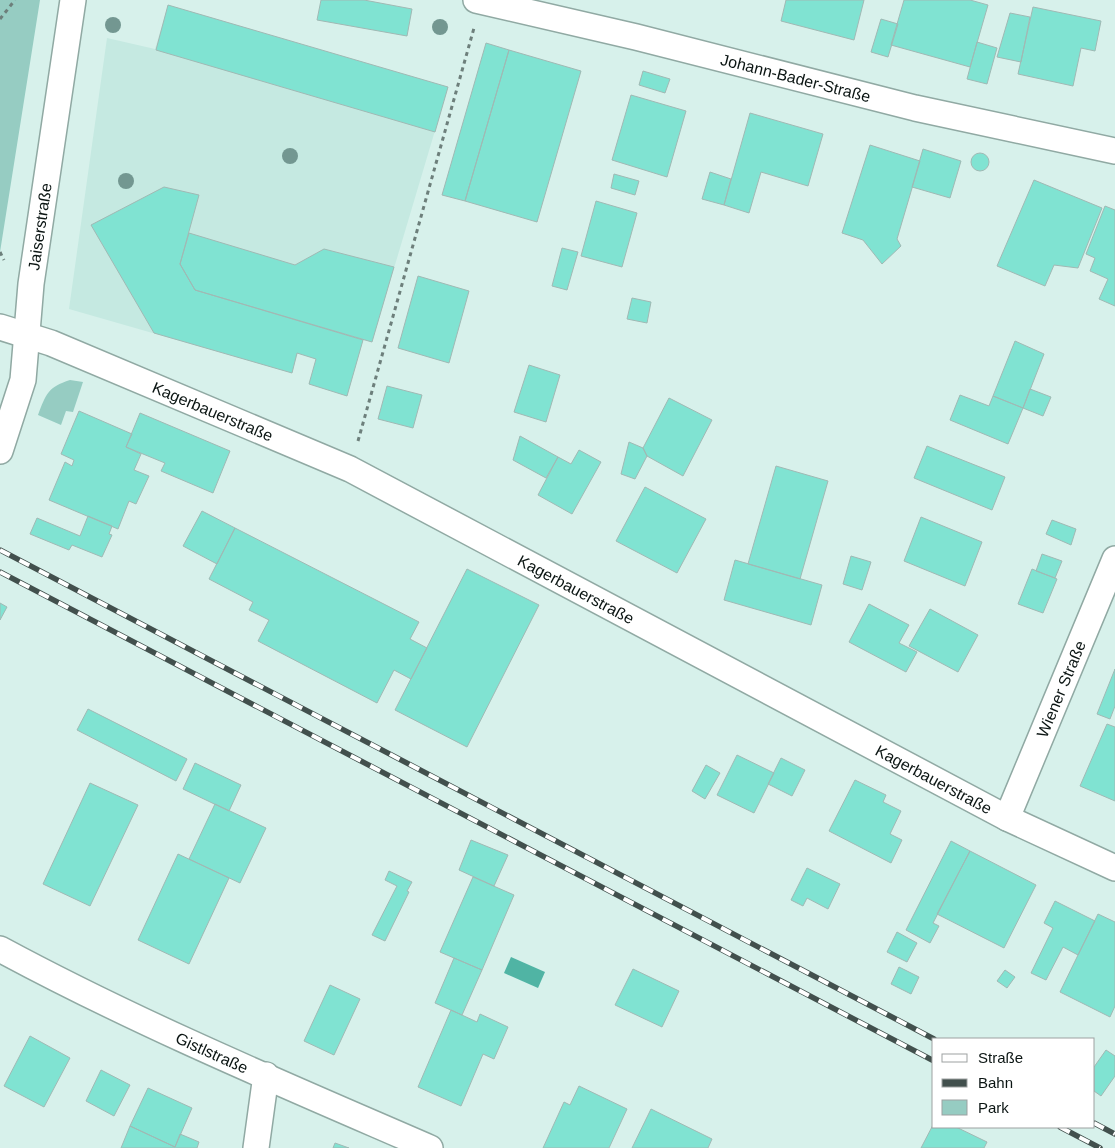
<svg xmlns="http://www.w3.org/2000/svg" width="1115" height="1148" font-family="Helvetica,sans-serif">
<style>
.built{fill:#c5e9e1}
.green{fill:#96ccc2}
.water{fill:#50b4a4}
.building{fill:#80e3d2;stroke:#a0b9b4}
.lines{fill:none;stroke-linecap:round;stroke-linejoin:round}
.street-casing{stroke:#90a9a3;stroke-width:28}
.path{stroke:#6d7f7b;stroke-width:3;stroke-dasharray:4 4;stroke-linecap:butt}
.street{stroke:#fff;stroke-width:25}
.rail-casing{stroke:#42504d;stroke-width:5.5}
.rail{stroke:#fff;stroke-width:4;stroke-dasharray:11;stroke-linecap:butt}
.tree{fill:#739791}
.labels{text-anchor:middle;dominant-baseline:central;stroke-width:4;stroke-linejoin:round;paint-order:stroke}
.street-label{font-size:16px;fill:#0b1513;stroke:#fff}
</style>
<rect width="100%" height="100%" fill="#d7f1eb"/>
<!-- built -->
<path class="built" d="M 168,5 L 448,87 L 372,342 L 363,340 L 347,396 L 309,384 L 316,359 L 298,353 L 292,373 L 69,309 L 107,38 L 155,49 Z"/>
<!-- green -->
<path class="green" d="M 0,0 L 40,0 L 0,252 Z
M 70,380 L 83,382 L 73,412 L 66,411 L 61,425 L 38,415 C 46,394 48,387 70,380 Z"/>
<!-- water -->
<path class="water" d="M 511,957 L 545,972 L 538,988 L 504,973 Z"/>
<!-- building -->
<path class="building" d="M 321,0 L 364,0 L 412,9 L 407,36 L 317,20 Z
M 864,0 L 854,40 L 781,21 L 786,0 Z
M 904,0 L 970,0 L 988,5 L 970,67 L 891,45 Z
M 168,5 L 448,87 L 435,132 L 156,50 Z
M 1033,7 L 1101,21 L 1095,51 L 1081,48 L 1073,86 L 1018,74 Z
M 1010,13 L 1030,17 L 1021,62 L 997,57 Z
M 881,19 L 898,24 L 888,57 L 871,52 Z
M 977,42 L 997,48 L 987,84 L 967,79 Z
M 486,43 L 509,50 L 465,201 L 442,195 Z
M 509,50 L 581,71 L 537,222 L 465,201 Z
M 643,71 L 670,79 L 665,93 L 639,85 Z
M 631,95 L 686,111 L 667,177 L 612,160 Z
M 750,113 L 823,134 L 808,186 L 761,172 L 749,213 L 724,205 Z
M 870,145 L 920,161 L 897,239 L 901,246 L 882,264 L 863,240 L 842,233 Z
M 923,149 L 961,161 L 950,198 L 912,187 Z
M971 162a9 9 0 1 1 18 0a9 9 0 1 1-18 0Z
M 710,172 L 731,179 L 724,205 L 702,199 Z
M 614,174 L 639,181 L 635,195 L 611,188 Z
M 1034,180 L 1102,208 L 1078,268 L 1054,265 L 1045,286 L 997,266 Z
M 164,187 L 199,195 L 180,264 L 195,290 L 363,340 L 347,396 L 309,384 L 316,359 L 297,353 L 292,373 L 154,333 L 91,225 Z
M 596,201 L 637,213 L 622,267 L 581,256 Z
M 1105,206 L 1115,210 L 1115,306 L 1099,299 L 1108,279 L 1090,271 L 1095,258 L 1086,254 Z
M 189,233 L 295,265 L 324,249 L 394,267 L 372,342 L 195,290 L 180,264 Z
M 562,248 L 578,252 L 567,290 L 552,286 Z
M 418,276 L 469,291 L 449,363 L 398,348 Z
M 632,298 L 651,302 L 647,323 L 627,319 Z
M 1015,341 L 1044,354 L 1023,408 L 993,396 Z
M 529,365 L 560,375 L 546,422 L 514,412 Z
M 387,386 L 422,395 L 413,428 L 378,419 Z
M 1030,389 L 1051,397 L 1043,416 L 1023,408 Z
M 960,395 L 989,406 L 993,396 L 1023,408 L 1008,444 L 950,420 Z
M 669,398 L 712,420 L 683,476 L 647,456 L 643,448 Z
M 79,411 L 132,434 L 126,447 L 141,454 L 134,470 L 149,476 L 136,504 L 129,501 L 118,529 L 49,500 L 65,462 L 72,466 L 74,460 L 61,454 Z
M 140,413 L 230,451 L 213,493 L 161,471 L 165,463 L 126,447 Z
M 520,436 L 558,457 L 546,478 L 513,460 Z
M 629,442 L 643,448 L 647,456 L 635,479 L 621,474 Z
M 927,446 L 1005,477 L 992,510 L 914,478 Z
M 579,450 L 601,462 L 572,514 L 538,495 L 558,457 L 571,464 Z
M 776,466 L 828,481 L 800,579 L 748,564 Z
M 645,487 L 706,519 L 677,573 L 616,541 Z
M 202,511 L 235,528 L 217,564 L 183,546 Z
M 88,516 L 112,526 L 109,534 L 112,535 L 102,557 L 72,545 L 69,550 L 30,534 L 37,518 L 80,536 Z
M 921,517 L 982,542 L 965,586 L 904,561 Z
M 1052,520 L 1076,529 L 1071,545 L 1046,534 Z
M 235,528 L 419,622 L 410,639 L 427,648 L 411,679 L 394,670 L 377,703 L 258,641 L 269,620 L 249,610 L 253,602 L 209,579 Z
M 1042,554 L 1062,561 L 1055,578 L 1036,571 Z
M 851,556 L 871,562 L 862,590 L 843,584 Z
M 735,560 L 822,585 L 811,625 L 724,600 Z
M 467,569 L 539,605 L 467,747 L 395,710 Z
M 1032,569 L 1057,579 L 1043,613 L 1018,604 Z
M 0,603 L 7,607 L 0,620 Z
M 869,604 L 909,625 L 899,643 L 917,652 L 906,672 L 849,642 Z
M 930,609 L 978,635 L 958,672 L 909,646 Z
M 1115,669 L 1115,706 L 1110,719 L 1097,714 Z
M 88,709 L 187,759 L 176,781 L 77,730 Z
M 1107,724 L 1115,727 L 1115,801 L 1080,786 Z
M 737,755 L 774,773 L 754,813 L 717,795 Z
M 781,758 L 805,770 L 792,796 L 768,784 Z
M 195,763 L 241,785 L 229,811 L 183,789 Z
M 706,765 L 720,773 L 705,799 L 692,791 Z
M 855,780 L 886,795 L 883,802 L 901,811 L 890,834 L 902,840 L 891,863 L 829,831 Z
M 90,783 L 138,805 L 90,906 L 43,884 Z
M 215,804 L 266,828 L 240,883 L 189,859 Z
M 471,840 L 508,855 L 494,886 L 459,870 Z
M 951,841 L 970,851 L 933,923 L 939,926 L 930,943 L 906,930 Z
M 970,851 L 1036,885 L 1004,948 L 937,914 Z
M 178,854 L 229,878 L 189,964 L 138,940 Z
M 807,868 L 840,884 L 828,909 L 807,898 L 803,906 L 791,900 Z
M 389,871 L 412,882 L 407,891 L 409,892 L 385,941 L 372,935 L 397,886 L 385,880 Z
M 473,877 L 514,895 L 482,970 L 440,952 Z
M 1055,901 L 1095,921 L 1078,955 L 1063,947 L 1046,980 L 1031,973 L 1053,928 L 1044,923 Z
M 1098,914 L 1115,922 L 1115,1006 L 1110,1017 L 1060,992 Z
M 897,932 L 917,943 L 907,962 L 887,952 Z
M 454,958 L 482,970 L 462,1015 L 435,1003 Z
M 899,967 L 919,977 L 911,994 L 891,984 Z
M 633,969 L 679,991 L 662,1027 L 615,1005 Z
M 1005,970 L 1015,977 L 1007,988 L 997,981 Z
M 330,985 L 360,999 L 334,1055 L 304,1041 Z
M 451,1010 L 477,1022 L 480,1014 L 508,1027 L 494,1059 L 483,1054 L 461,1106 L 418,1087 Z
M 30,1036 L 70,1058 L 44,1107 L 4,1086 Z
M 1106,1050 L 1115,1056 L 1115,1076 L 1101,1096 L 1094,1091 L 1094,1067 Z
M 101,1070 L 130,1085 L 114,1116 L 86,1101 Z
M 579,1086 L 627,1109 L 609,1148 L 543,1148 L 564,1102 L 570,1105 Z
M 148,1088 L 192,1108 L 175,1147 L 130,1126 Z
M 651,1109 L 712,1139 L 708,1148 L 632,1148 Z
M 934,1123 L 934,1127 L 956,1127 L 987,1142 L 984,1148 L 921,1148 Z
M 130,1126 L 175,1147 L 180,1134 L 199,1142 L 197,1148 L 121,1148 Z
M 335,1143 L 349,1148 L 333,1148 Z"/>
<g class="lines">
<!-- street casing -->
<g class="street-casing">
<g id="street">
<path id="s1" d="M 476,0 L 636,37 L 915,108 L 1115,151"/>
<path id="s2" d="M 0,327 L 51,343 L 350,469 L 1007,818 L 1115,868"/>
<path id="s3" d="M 0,451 L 23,380 L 31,284 L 73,0"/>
<path id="s4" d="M 1007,818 L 1115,559"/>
<path id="s5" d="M 0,949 C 139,1024 285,1085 430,1148"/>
<path d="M 256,1148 L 266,1075"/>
</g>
</g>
<!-- path -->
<path class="path" d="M 0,19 L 15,0
M 0,252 L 4,260
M 358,441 L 474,28"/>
<!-- street -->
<use href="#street" class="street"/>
<!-- rail casing -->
<g class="rail-casing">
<path id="rail" d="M 0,550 L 934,1039
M 0,572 L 934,1061
M 1094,1123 L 1115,1134
M 1060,1127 L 1100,1148"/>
</g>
<!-- rail -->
<use href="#rail" class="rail"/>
</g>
<!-- trees -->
<g class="tree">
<circle cx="113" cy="25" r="8"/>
<circle cx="440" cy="27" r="8"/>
<circle cx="290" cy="156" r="8"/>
<circle cx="126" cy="181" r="8"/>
</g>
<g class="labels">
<!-- street labels -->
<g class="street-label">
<text stroke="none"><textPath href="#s1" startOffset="329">Johann-Bader-Straße</textPath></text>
<text stroke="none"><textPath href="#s3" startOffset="229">Jaiserstraße</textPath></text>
<text stroke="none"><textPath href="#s2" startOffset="229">Kagerbauerstraße</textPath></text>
<text stroke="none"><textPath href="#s2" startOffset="634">Kagerbauerstraße</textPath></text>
<text stroke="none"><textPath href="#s4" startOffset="140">Wiener Straße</textPath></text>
<text stroke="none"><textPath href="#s2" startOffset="1039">Kagerbauerstraße</textPath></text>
<text stroke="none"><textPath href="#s5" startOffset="236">Gistlstraße</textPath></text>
</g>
</g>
<!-- legend -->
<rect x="932" y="1038" width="162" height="90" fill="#ffffff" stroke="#9da1a1"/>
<rect x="942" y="1054" width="25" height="8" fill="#ffffff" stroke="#9da1a1"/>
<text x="978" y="1063" font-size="15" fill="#0b1513">Straße</text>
<rect x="942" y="1079" width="25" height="8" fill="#42504d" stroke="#9da1a1"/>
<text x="978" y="1088" font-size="15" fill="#0b1513">Bahn</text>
<rect x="942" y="1100" width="25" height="15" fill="#96ccc2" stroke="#9da1a1"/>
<text x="978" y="1113" font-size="15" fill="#0b1513">Park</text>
</svg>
